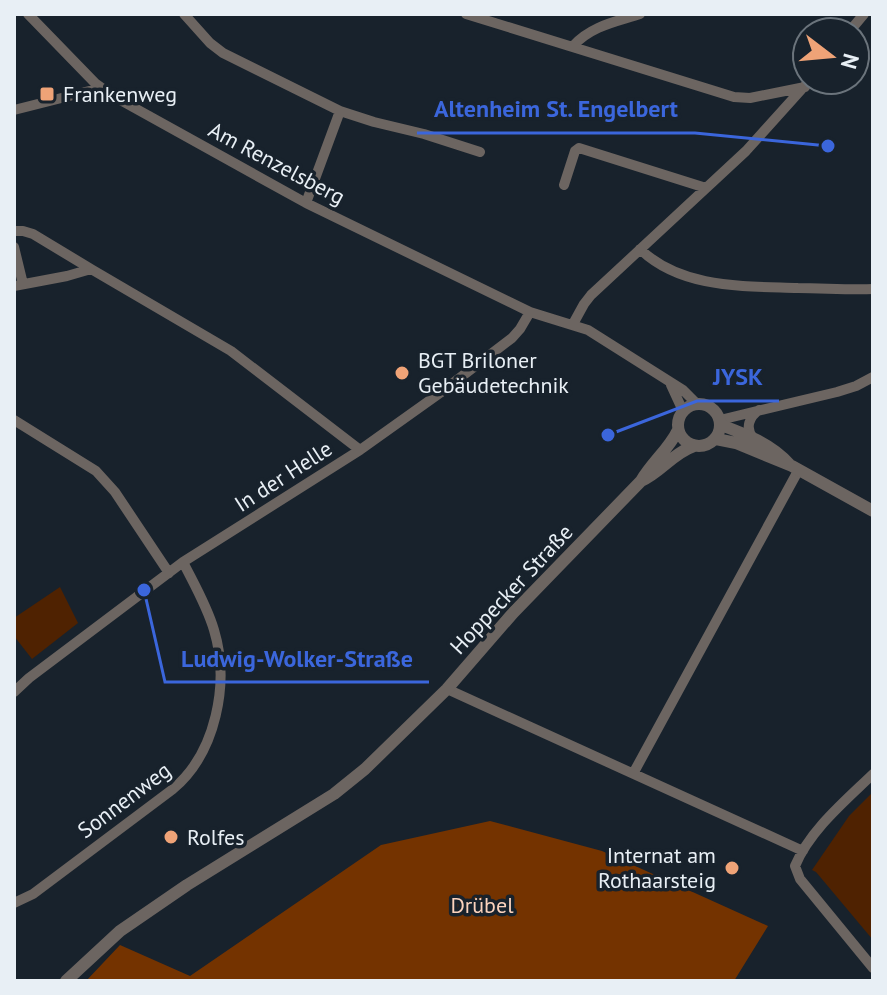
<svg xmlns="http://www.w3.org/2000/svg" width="887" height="995" font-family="'PT Sans',sans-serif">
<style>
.green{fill:#4f2201}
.forest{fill:#743300}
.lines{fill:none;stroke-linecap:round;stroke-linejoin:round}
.minor{stroke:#6c6561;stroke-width:10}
.tertiary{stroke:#6c6561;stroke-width:12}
.poi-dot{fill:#efa377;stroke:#18222c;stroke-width:3}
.labels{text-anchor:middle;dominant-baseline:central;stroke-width:7;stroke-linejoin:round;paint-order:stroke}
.poi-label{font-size:22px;fill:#e8eff5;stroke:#18222c;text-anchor:start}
.street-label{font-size:22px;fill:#e8eff5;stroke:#18222c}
.park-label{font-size:22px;fill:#fcd3bd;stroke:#18222c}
.leader{fill:none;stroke:#3b66dc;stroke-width:3}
.callout-dot{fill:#3b66dc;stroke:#18222c;stroke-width:3}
.callout-label{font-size:24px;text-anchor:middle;font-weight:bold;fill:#3b66dc;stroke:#18222c;stroke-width:7;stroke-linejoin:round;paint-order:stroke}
</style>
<rect width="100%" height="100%" fill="#18222c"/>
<!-- green -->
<path class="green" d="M 60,587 L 78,623 L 32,659 L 14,636 L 14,618 Z
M 873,792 L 873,940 L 816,872 L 812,870 L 849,816 Z"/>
<!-- forest -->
<path class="forest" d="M 490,821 L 602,851 L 768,926 L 734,981 L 86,981 L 120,945 L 190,976 L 381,845 Z"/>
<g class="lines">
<!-- minor -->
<path class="minor" d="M 28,14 L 95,83 L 113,96 L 306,203 L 530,312 L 588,330 L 683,390 L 697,404
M 184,14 L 210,43 L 223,53 L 340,111 L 374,122 L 424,134 L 480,152
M 466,14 L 734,97 L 750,98 L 805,87
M 849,32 L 864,14
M 573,46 C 591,26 615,22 640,14
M 14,110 L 101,88
M 564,185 L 575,151 L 579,148 L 706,188
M 306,203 L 340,111
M 14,231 L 23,231 L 33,234 L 91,269
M 14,247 L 23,284
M 640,249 C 681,289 744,286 798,288 C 823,288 848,290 873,289
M 14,286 L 67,276 L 91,269 L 231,351 L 360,450
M 573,324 L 584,304 L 591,295 L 746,151 L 810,80
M 671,385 L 683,411
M 14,420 L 96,471 L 115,492 L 169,573
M 720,420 L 837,392 L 856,386 L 873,377
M 753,438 C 745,428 749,417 759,410
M 447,689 L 803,851
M 14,692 L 29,678 L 183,562 L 360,450 L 440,393 L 512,338 L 520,329 L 530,312
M 634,772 L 798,471
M 873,774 C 845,801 810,830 795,866 L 800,879 L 873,968
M 14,903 L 33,894 L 173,789 C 216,753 230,683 214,630 C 207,606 194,584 183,562"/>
<!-- tertiary -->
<path class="tertiary" d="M678 425a21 21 0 1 1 42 0a21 21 0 1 1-42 0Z
M 721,425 C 745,434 772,444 789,464
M 716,439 L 736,443 L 792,466 L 873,511
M 641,481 C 661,472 673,453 694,446
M 66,981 L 120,931 L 187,885 L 334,794 L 365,769 L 447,689 L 513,613 L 641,481 C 652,462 669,449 678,430"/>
</g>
<!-- markers -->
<g class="poi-dot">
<rect x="39" y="86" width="16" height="16" rx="4"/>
<circle cx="402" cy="373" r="8"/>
<circle cx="171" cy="837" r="8"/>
<circle cx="732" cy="868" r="8"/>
</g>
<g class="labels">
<!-- poi labels -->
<g class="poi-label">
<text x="63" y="94">Frankenweg</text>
<text x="418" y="360">BGT Briloner<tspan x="418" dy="25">Gebäudetechnik</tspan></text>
<text x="187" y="837">Rolfes</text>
<text x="716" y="855" text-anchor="end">Internat am<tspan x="716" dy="25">Rothaarsteig</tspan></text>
</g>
<!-- street labels -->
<g class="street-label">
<text transform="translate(277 163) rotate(28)">Am Renzelsberg</text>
<text transform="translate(283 476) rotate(-33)">In der Helle</text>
<text transform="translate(511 589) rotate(-47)">Hoppecker Straße</text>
<text transform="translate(124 800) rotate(-37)">Sonnenweg</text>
</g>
<!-- park labels -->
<g class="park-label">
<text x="482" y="905">Drübel</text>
</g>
</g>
<!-- callouts -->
<path class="leader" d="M828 146L695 133H417M608 435L697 401H779M144 590L165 682H429"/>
<g class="callout-dot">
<circle cx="828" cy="146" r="8"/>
<circle cx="608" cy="435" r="8"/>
<circle cx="144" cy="590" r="8"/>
</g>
<g class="callout-label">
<text x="556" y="117">Altenheim St. Engelbert</text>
<text x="738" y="385">JYSK</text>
<text x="297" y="667">Ludwig-Wolker-Straße</text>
</g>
<!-- border -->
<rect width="887" height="995" fill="none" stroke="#e8eff5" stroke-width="32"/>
<!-- north arrow -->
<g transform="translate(831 56) rotate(106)"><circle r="38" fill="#18222c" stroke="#6b747c" stroke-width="2"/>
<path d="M0-6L14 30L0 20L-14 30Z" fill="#efa377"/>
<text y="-12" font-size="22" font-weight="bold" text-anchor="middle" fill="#e8eff5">N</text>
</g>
</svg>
